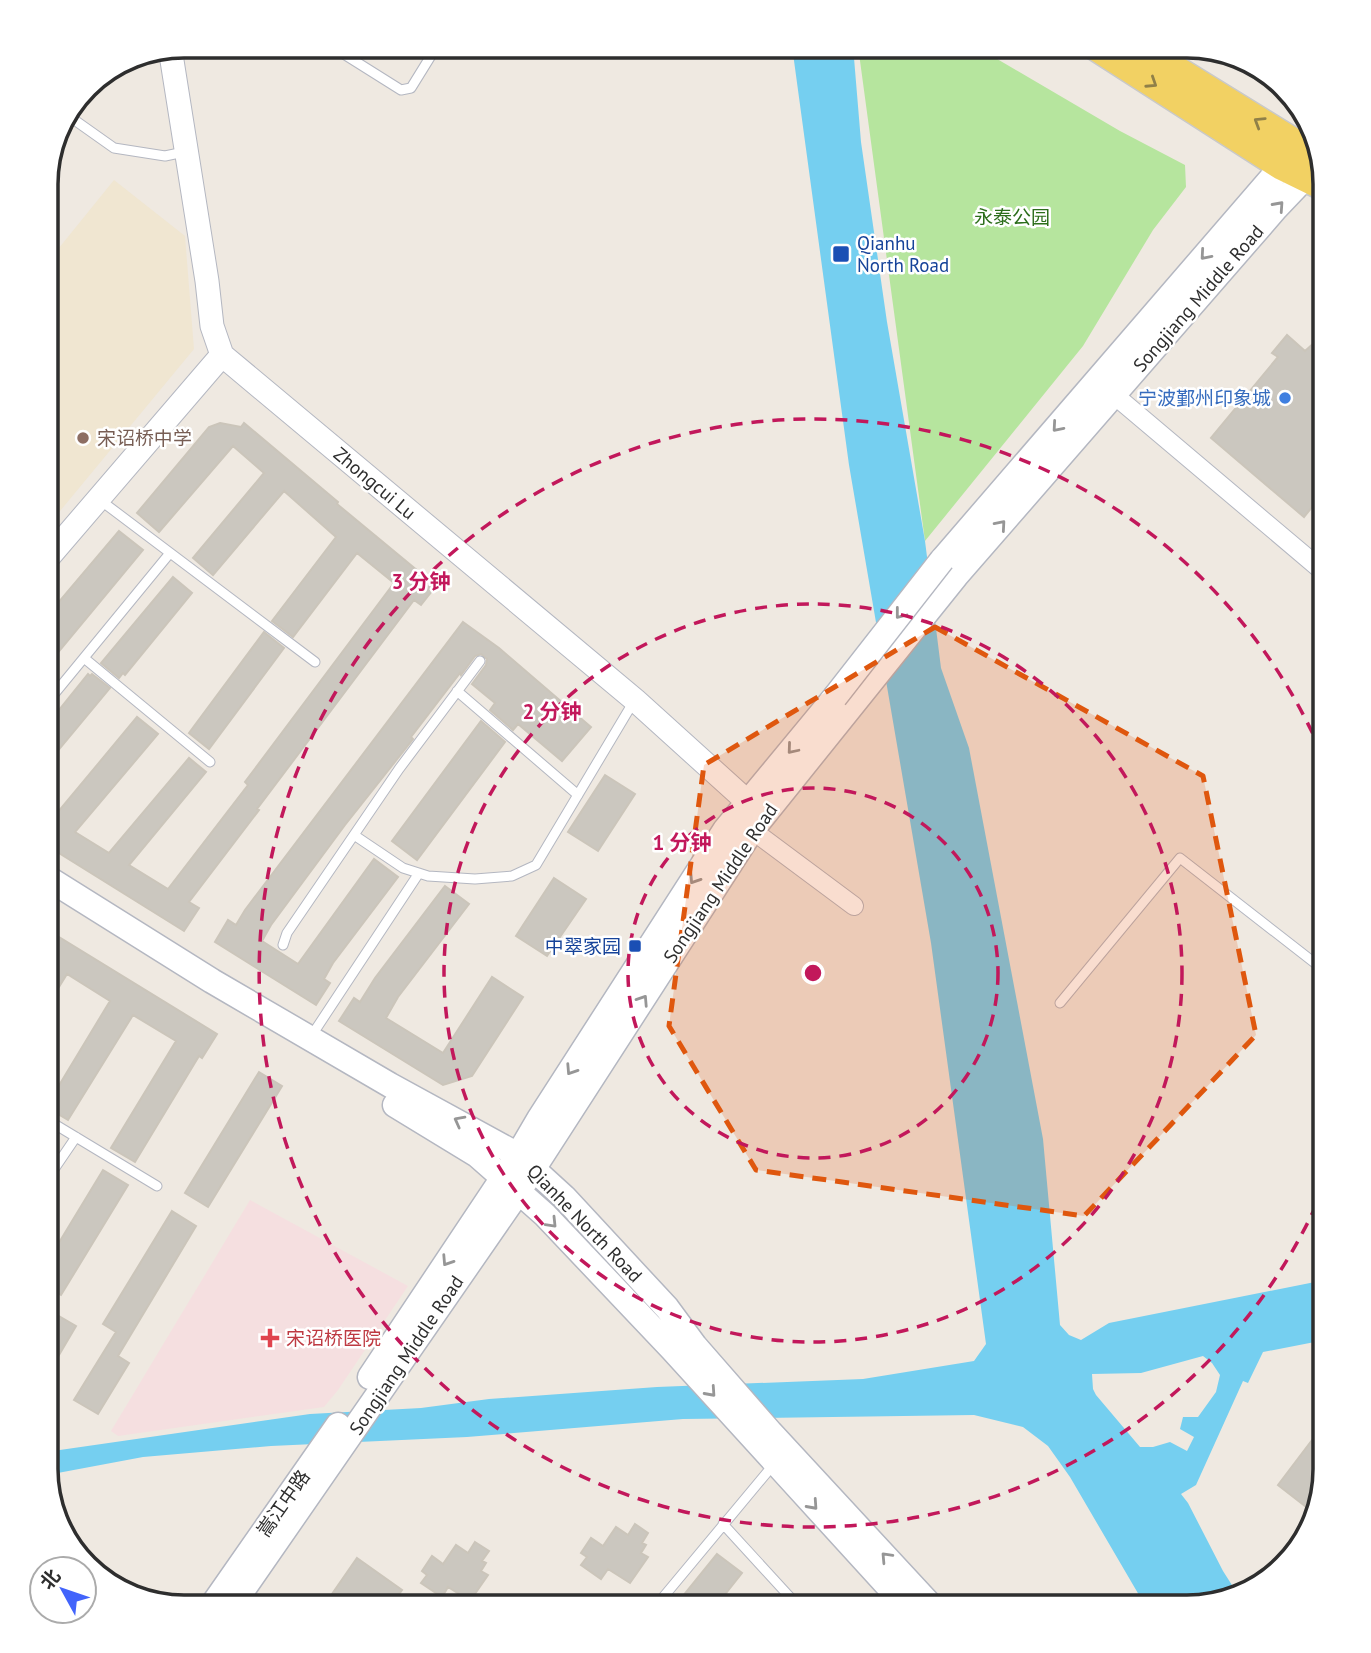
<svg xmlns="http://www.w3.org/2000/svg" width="1371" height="1653" font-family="'PT Sans','Noto Sans SC',sans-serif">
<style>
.education{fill:#f0e6d1}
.medical{fill:#f5dfe0}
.green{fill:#b6e59e}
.water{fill:#75cff0;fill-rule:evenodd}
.building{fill:#cbc7bf;stroke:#cbc5ba;stroke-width:2}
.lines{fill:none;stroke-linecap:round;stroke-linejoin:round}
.service-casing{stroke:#b4b7c1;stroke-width:11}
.minor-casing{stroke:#b4b7c1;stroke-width:20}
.tertiary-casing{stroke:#b4b7c1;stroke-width:25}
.secondary-casing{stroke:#b4b7c1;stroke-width:27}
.primary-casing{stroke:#c9c9c9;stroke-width:31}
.service{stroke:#fff;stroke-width:9}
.minor{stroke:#fff;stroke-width:18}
.tertiary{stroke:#fff;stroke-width:23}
.secondary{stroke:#fff;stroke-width:24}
.primary{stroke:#f2d163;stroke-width:28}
.secondary-bridge-casing{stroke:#b4b7c1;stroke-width:27;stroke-linecap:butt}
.secondary-bridge{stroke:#fff;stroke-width:24}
.oneway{stroke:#908048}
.oneway2{stroke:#969696}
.marked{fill:#df570e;fill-opacity:0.2;stroke:#df570e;stroke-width:5;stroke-dasharray:14 9;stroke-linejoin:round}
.ring{fill:none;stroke:#c2185b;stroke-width:3.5;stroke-dasharray:12 9}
.transit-dot{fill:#1a4fb4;stroke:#fff;stroke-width:2.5}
.shop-dot{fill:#3f7fe0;stroke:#fff;stroke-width:2.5}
.education-dot{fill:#8d6e63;stroke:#fff;stroke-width:2.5}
.health-dot{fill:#e0444e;stroke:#fff;stroke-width:2.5}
.labels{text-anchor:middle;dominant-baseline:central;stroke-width:5;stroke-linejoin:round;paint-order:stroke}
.park-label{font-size:19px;fill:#2c6e1b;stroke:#fff}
.transit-label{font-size:19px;fill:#164399;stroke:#fff;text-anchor:start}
.street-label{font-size:19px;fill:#2e2e2e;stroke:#fff}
.shop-label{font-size:19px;fill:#366cbe;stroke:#fff;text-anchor:end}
.education-label{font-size:19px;fill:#785e54;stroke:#fff;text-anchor:start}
.health-label{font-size:19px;fill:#be3a42;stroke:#fff;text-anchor:start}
.rim{fill:none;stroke:#2e2e2e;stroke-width:3.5}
.centre{fill:#c2185b;stroke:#fff;stroke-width:3.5}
.ring-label{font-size:21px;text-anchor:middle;font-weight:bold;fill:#c2185b;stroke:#fff;stroke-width:5;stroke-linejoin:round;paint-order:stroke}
</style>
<rect width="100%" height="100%" fill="#efe9e1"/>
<!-- education -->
<path class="education" d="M 114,180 L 185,236 L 194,349 L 46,528 L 46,264 Z"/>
<!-- medical -->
<path class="medical" d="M 250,1200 L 408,1286 L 338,1390 L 324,1407 L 118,1436 L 111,1431 Z"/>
<!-- green -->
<path class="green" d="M 858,46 L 975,46 L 1120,131 L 1185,165 L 1186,187 L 1153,230 L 1083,346 L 925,541 Z"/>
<!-- water -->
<path class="water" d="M 792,46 L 853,46 L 861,142 L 887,322 L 925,541 L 941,668 L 969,748 L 1043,1139 L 1060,1325 L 1069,1335 L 1081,1340 L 1109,1323 L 1325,1280 L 1325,1340 L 1263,1352 L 1248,1383 L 1243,1381 L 1196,1485 L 1181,1494 L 1188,1503 L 1223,1571 L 1237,1593 L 1188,1607 L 1146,1607 L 1070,1477 L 1048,1446 L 1023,1427 L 974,1415 L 683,1419 L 467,1437 L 271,1446 L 143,1457 L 47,1475 L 46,1452 L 310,1414 L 421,1408 L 489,1399 L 657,1387 L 863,1379 L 974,1361 L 986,1344 L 931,943 L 849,465 ZM 1203,1356 L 1212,1363 L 1220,1375 L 1216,1392 L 1198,1417 L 1183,1417 L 1180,1429 L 1194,1437 L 1187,1451 L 1170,1442 L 1153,1447 L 1140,1447 L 1096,1395 L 1093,1389 L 1092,1374 L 1141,1373 Z"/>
<!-- building -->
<path class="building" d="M 1325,333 L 1325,491 L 1304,517 L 1211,438 L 1278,357 L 1272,353 L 1287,335 L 1305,351 Z
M 220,423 L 241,427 L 244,423 L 338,502 L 337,504 L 436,586 L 421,605 L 414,600 L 257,809 L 259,810 L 189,902 L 199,908 L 184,931 L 46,845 L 46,814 L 53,818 L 137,717 L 158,734 L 75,832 L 109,853 L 189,758 L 206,772 L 129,865 L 168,889 L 248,785 L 245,782 L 394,583 L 357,553 L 293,637 L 272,621 L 336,537 L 284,491 L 213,575 L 193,558 L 264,473 L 233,446 L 159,532 L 137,513 L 209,427 Z
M 119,531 L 143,550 L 46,667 L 46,617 Z
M 173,577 L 192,593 L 125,675 L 123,673 L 119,678 L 101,663 Z
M 463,622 L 499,648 L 591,727 L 562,761 L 518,724 L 513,730 L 490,710 L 495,703 L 472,684 L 486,665 L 487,659 L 481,654 L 475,656 L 461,675 L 460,673 L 411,737 L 413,739 L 345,825 L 271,925 L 262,941 L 298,964 L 374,859 L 398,877 L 333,963 L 324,979 L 330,983 L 316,1005 L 215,942 L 228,920 L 236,925 L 245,910 Z
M 264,632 L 284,648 L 209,749 L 189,733 Z
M 88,674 L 90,676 L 92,674 L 110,688 L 46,765 L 46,726 Z
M 481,721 L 505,742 L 417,860 L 392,841 Z
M 605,775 L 635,794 L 598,851 L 568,832 Z
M 554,878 L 586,899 L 547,956 L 516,936 Z
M 445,886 L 469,904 L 398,997 L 386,1018 L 443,1053 L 492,977 L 523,997 L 472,1076 L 443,1085 L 339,1021 L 354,998 L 360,1002 L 375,978 Z
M 46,929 L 217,1034 L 202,1058 L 199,1056 L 135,1162 L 111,1148 L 176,1041 L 133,1015 L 68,1120 L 46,1107 L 110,1001 L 67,974 L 46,1008 Z
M 259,1072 L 282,1086 L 208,1207 L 185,1193 Z
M 103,1170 L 128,1185 L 61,1295 L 46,1286 L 46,1264 Z
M 172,1211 L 196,1226 L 118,1356 L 129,1363 L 98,1414 L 74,1400 L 116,1332 L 103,1324 Z
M 52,1312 L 76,1326 L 46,1377 L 46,1322 Z
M 1325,1423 L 1325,1470 L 1314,1513 L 1278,1485 Z
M 635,1524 L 648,1533 L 642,1543 L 646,1545 L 641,1553 L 648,1557 L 630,1583 L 608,1569 L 601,1579 L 581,1565 L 587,1557 L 581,1553 L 591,1538 L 603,1546 L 616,1527 L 628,1535 Z
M 475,1542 L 489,1551 L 482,1561 L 486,1563 L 481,1571 L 488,1575 L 470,1601 L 448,1587 L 442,1597 L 421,1583 L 427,1575 L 422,1571 L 432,1556 L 443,1564 L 456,1545 L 468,1553 Z
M 717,1554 L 742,1573 L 715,1607 L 674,1607 Z
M 357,1558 L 402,1590 L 390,1607 L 323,1607 Z"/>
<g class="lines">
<!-- service casing -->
<g class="service-casing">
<path id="service" d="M 331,46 L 401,90 L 411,88 L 437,46
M 66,114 L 114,148 L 165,156 L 184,152
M 100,500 L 315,662
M 84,658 L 210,762
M 457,691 L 578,795
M 46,704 L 170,553
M 354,835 L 403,868 L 428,876 L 475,879 L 512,876 L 536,865 L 634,701
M 283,945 L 287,933 L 399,769 L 480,661
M 1060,1003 L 1180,858 L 1325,971
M 310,1038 L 419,873
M 46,1119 L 157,1186
M 46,1181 L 76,1137
M 723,1524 L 799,1607
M 655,1607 L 774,1464"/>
</g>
<!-- minor casing -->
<g class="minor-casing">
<path id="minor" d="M 1106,388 L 1325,573
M 752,830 L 854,906"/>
</g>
<!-- tertiary casing -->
<g class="tertiary-casing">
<path id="tertiary" d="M 170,48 L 207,281 L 212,326 L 222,355 L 635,700 L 761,814
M 46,560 L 222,355"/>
</g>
<!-- secondary casing -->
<g class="secondary-casing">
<path id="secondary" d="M 942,560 L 1282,166 L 1311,136
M 46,877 L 212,981 L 390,1085 L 518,1155 L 564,1197 L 667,1308 L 695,1346 L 770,1432 L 932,1607
M 395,1105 L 477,1155 L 545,1215 L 672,1349 L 907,1607
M 370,1377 L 518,1155 L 539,1119 L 725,830 L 835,697
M 211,1607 L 338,1425
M 231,1607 L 519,1191 L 752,830 L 956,576 L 1276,208 L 1316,166"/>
</g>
<!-- primary casing -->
<g class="primary-casing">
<path id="primary" d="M 1095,46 L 1282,166 L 1325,187
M 1137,46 L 1317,157"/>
</g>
<!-- service -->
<use href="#service" class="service"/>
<!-- minor -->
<use href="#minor" class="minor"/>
<!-- tertiary -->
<use href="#tertiary" class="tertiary"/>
<!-- secondary -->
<use href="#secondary" class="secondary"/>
<!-- primary -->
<use href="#primary" class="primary"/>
<!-- secondary-bridge casing -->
<g class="secondary-bridge-casing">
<path id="secondary-bridge" d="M 835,697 L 942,560"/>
</g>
<!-- secondary-bridge -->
<use href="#secondary-bridge" class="secondary-bridge"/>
</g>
<!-- one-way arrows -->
<defs><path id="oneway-chevron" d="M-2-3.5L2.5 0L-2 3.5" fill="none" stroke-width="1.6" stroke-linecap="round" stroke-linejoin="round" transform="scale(1.75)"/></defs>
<g class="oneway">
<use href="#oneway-chevron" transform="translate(1152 83) rotate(33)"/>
<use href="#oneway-chevron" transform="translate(1259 122) rotate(-148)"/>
</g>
<g class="oneway2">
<use href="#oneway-chevron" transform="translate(1279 206) rotate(-48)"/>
<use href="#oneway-chevron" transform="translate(1205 255) rotate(131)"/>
<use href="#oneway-chevron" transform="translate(1057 427) rotate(131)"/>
<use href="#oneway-chevron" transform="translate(1001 525) rotate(-49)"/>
<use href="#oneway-chevron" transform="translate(900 614) rotate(128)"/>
<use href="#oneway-chevron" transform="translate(792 749) rotate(130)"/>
<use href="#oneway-chevron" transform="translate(694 879) rotate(123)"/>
<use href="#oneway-chevron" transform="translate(643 1000) rotate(-57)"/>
<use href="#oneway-chevron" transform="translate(571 1070) rotate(123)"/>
<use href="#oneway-chevron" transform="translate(459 1121) rotate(-152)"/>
<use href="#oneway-chevron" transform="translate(552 1223) rotate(46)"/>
<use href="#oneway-chevron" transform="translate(447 1261) rotate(123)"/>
<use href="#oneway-chevron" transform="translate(711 1392) rotate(48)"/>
<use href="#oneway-chevron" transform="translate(813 1505) rotate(48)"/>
<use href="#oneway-chevron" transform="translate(886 1557) rotate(-133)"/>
</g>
<!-- marked area -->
<path class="marked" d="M 935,627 L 1203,776 L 1256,1035 L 1084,1216 L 756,1170 L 669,1026 L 704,765 Z"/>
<!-- distance rings -->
<g class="ring">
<circle cx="813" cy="973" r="185"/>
<circle cx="813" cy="973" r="369"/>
<path d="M1325 1185A554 554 0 1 1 1325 761"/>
</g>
<!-- markers -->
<g class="transit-dot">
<rect x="832" y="245" width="18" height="18" rx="3.5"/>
<rect x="628" y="939" width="14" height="14" rx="3.5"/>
</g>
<circle class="shop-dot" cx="1285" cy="398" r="7"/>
<circle class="education-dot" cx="83" cy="438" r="7"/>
<path class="health-dot" d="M266.5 1327.5h7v7h7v7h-7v7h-7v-7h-7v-7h7z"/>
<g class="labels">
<!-- park labels -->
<g class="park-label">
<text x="1012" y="217">永泰公园</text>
</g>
<!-- transit labels -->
<g class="transit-label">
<text x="857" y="243">Qianhu<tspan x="857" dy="22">North Road</tspan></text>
<text x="621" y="946" text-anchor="end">中翠家园</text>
</g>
<!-- street labels -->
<g class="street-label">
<text transform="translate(1198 298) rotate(-49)">Songjiang Middle Road</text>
<text transform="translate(375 483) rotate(40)">Zhongcui Lu</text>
<text transform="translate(720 883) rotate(-56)">Songjiang Middle Road</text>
<text transform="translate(585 1223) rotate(46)">Qianhe North Road</text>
<text transform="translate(406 1355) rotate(-56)">Songjiang Middle Road</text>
<text transform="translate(283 1503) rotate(-55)">嵩江中路</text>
</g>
<!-- shop labels -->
<g class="shop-label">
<text x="1271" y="398">宁波鄞州印象城</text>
</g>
<!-- education labels -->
<g class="education-label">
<text x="97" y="438">宋诏桥中学</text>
</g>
<!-- health labels -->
<g class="health-label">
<text x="286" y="1338">宋诏桥医院</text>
</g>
</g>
<!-- crop -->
<path d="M0 0H1371V1653H0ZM184 58H1187A126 126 0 0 1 1313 184V1469A126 126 0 0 1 1187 1595H184A126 126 0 0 1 58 1469V184A126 126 0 0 1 184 58Z" fill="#fff" fill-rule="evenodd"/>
<path class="rim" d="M184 58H1187A126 126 0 0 1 1313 184V1469A126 126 0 0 1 1187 1595H184A126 126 0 0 1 58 1469V184A126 126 0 0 1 184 58Z"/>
<circle cx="813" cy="973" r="10" class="centre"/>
<g class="ring-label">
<text x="421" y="589">3 分钟</text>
<text x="552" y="719">2 分钟</text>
<text x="682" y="850">1 分钟</text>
</g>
<!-- north arrow -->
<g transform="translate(63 1590) rotate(310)"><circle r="33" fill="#ffffff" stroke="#ababab" stroke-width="2"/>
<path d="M0-5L12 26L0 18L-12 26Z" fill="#4264fb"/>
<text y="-10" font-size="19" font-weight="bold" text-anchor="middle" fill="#2e2e2e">北</text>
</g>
</svg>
